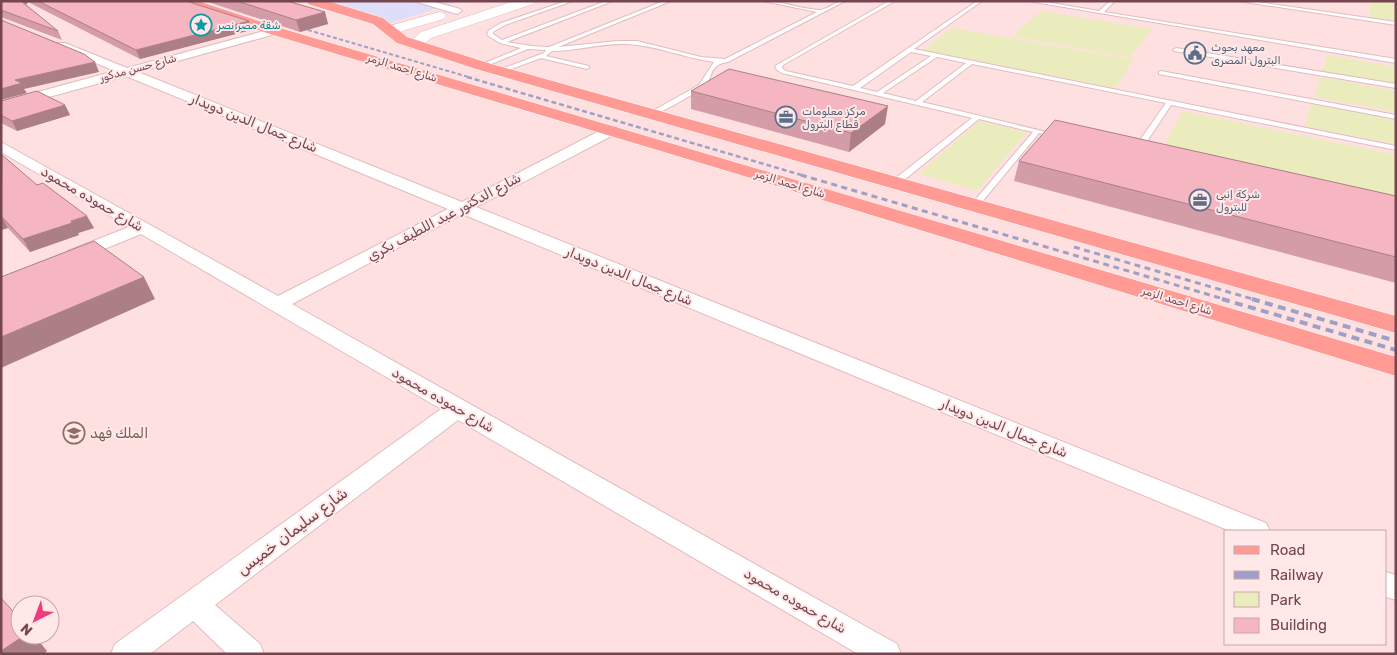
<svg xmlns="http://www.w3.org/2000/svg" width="1397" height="655" font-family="Rubik,Cairo,sans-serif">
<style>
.education{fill:#deddfa}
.green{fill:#ebecbe}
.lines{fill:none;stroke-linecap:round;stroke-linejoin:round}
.service-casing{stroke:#e2bbc0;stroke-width:2}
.minor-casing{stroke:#e2bbc0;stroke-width:2}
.secondary-casing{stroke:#e9bbc0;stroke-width:1}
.primary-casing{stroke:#fff;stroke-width:1}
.service{fill:#fff;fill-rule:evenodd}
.minor{fill:#fff;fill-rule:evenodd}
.secondary{fill:#fff;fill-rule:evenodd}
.primary{fill:#ff9a95;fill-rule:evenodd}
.rail-far3{stroke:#9ea0c7;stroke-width:2;stroke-dasharray:4 2.5;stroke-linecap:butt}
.rail-far2{stroke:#9ea0c7;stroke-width:2.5;stroke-dasharray:5 3;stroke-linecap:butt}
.rail-far1{stroke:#9ea0c7;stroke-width:3;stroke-dasharray:6 4.5;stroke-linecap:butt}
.rail{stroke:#9ea0c7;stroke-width:4;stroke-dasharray:8 5.5;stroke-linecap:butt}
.wall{fill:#d39ca6}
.shaded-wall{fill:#ac7f87}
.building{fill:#f5b5c1;stroke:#ac7f87}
.labels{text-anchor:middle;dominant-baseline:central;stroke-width:4;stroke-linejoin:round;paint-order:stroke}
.far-culture-label{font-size:11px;fill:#0d838f;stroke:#ffe8e7;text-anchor:start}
.far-service-label{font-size:11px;fill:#4e5e75;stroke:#ffe8e7;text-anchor:start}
.far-street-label{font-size:11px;fill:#754650;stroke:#ffe8e7}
.street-label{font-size:14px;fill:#754650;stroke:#ffe8e7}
.education-label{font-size:14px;fill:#785e54;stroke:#ffe8e7;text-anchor:start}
.near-street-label{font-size:16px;fill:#754650;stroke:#ffe8e7}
</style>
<rect width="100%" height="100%" fill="#fee0e0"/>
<!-- education -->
<path class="education" d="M 303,1 L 461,1 L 384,25 Z"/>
<!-- green -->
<path class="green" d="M 1370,1 L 1396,3 L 1396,22 L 1369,18 Z
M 1041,11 L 1152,29 L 1130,58 L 1012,36 Z
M 952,28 L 1134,60 L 1115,88 L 922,50 Z
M 1327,55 L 1396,67 L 1396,85 L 1322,72 Z
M 1320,77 L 1396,91 L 1396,112 L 1315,97 Z
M 1311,104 L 1396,120 L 1396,144 L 1305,126 Z
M 1183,111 L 1396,155 L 1396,204 L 1161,151 Z
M 980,121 L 1027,132 L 977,191 L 918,174 Z"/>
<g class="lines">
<!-- service casing -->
<g class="service-casing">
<path id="service" d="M 566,1 L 573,1 L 505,25 L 493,32 L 493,34 L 502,40 L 606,1 L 613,1 L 507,42 L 531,46 L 549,47 L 664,1 L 671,1 L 558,47 L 618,41 L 637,41 L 701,57 L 725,59 L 817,12 L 763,1 C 782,1 800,9 819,10 C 828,10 835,1 845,1 L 728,62 C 707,65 715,78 702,88 C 693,95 662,112 651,116 L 648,114 L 649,113 L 699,85 L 714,62 C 684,58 656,45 626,44 C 601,43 577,51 552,51 L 546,56 L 589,66 L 589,68 L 587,69 L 541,58 L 503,72 L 499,72 L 499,70 L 544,53 L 546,50 L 528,49 L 484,67 L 480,67 L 480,65 L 521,48 L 500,43 L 487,35 L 489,30 L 501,23 Z
M 889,1 L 895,1 L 783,65 L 782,68 L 786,71 L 853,86 L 977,1 L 982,1 L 914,49 L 1396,146 L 1396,150 L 1171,105 L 1140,152 L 1137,152 L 1133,150 L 1166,103 L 972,64 L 922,102 L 1059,135 L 1056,137 L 1039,133 L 977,208 L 971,208 L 970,206 L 1033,132 L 979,119 L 898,185 L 892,185 L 892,181 L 972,118 L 782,73 L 777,70 L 775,66 ZM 911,52 L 931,56 L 877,92 L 860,88 ZM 937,57 L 966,63 L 916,101 L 883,93 Z
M 1028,1 L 1040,1 L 1099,11 L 1110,1 L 1115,1 L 1104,12 L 1396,59 L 1396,63 Z
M 1238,1 L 1251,1 L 1396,22 L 1396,25 Z
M 1176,48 L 1396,84 L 1396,88 L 1174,51 L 1173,50 Z
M 1161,71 L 1396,115 L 1396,119 L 1159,74 L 1159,72 Z"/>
</g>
<!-- minor casing -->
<g class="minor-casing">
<path id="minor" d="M 414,1 L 431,1 L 460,9 L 462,11 L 457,14 Z
M 275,28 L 280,31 L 279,33 L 138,72 L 462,202 L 607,127 L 617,127 L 619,130 L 617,133 L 476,207 L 1266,523 L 1270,531 L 1230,531 L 462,214 L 292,304 L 897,644 L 901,654 L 858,654 L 458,420 L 215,605 L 260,644 L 264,654 L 227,654 L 193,621 L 150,654 L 111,654 L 115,644 L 441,409 L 141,234 L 80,259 L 74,260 L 68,259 L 65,255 L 68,251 L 129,227 L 1,152 L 1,142 L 278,296 L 448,209 L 126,76 L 1,110 L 1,102 L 115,71 L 57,47 L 56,45 L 57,43 L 65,43 L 127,68 Z
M 1386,572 L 1396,575 L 1396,600 L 1386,597 Z"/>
</g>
<!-- secondary casing -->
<g class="secondary-casing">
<path id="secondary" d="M 514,1 L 534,1 L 533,4 L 431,38 L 419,48 L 409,48 L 407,45 L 421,32 Z
M 439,12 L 444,13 L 446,16 L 444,19 L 391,34 L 386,33 L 384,30 L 386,27 Z"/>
</g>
<!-- primary casing -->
<g class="primary-casing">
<path id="primary" d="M 178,1 L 198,1 L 280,28 L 1396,357 L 1396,376 L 734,173 L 270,34 L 179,4 Z
M 307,1 L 328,1 L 383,18 L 407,37 L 488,63 L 1396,316 L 1396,333 L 476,69 L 397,43 L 373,24 L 308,4 Z"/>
</g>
<!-- service -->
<use href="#service" class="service"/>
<!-- minor -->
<use href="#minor" class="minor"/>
<!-- secondary -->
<use href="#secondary" class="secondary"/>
<!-- primary -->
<use href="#primary" class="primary"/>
<!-- rail-far3 -->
<path class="rail-far3" d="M 308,30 L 472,78"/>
<!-- rail-far2 -->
<path class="rail-far2" d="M 467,77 L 805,176"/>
<!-- rail-far1 -->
<path class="rail-far1" d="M 801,175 L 1227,300
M 1074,247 L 1256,300"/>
<!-- rail -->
<path class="rail" d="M 1222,299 L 1396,350
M 1252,299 L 1396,341"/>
</g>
<!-- wall -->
<path class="wall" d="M 1,1 L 186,1 L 251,30 L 140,59 L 28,2 L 26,5 L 58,31 L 62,40 L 1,17 Z
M 205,1 L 287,1 L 325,12 L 328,24 L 300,32 Z
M 691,91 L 885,124 L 849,152 L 691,109 Z
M 1,101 L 65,105 L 70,115 L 17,131 L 1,123 Z
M 1,156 L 37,185 L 94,228 L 78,233 L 79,235 L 30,252 L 8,228 L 1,230 Z
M 1019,161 L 1396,196 L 1396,283 L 1014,181 Z"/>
<!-- shaded-wall -->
<path class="shaded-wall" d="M 20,1 L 27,1 L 28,2 L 24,8 Z
M 325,12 L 328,24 L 300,32 L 296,20 Z
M 249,21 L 251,30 L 140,59 L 136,50 Z
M 95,62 L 99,72 L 24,89 L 27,93 L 1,100 L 1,89 L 15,80 Z
M 65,105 L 70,115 L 17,131 L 12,121 Z
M 888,106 L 885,124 L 849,152 L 851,133 Z
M 1,216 L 8,228 L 1,230 Z
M 87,216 L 94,228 L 78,233 L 79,235 L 30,252 L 23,239 Z
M 144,277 L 155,299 L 1,368 L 1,337 Z
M 25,635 L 34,635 L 47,651 L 44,654 L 1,654 L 1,651 Z"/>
<!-- building -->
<path class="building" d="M 1,1 L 21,1 L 58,31 L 1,10 Z
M 38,1 L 186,1 L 249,21 L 136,50 Z
M 237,1 L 287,1 L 325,12 L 296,20 Z
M 1,20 L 84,54 L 95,62 L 15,80 L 22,83 L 1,89 Z
M 729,69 L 888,106 L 851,133 L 691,91 Z
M 37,91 L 65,105 L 12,121 L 1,115 L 1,101 Z
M 1055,120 L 1396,196 L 1396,257 L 1019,161 Z
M 2,155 L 37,185 L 43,183 L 87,216 L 71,221 L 72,223 L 23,239 L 1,216 Z
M 94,241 L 144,277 L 1,337 L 1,277 Z
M 1,598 L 20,619 L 20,635 L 25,635 L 1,651 Z"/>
<!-- icons -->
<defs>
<g id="sight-ring" transform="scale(1.125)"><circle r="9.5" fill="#ffe8e7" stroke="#0f9aa8" stroke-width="1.5"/><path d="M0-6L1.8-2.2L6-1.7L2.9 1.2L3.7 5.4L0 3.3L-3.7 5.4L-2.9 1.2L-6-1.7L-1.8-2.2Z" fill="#0f9aa8"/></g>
<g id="civic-ring" transform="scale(1.125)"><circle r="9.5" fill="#ffe8e7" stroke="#5c6f8a" stroke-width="1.5"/><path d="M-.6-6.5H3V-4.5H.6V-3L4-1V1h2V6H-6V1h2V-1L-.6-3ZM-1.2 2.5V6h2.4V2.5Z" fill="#5c6f8a"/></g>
<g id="office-ring" transform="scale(1.125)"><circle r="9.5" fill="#ffe8e7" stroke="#5c6f8a" stroke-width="1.5"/><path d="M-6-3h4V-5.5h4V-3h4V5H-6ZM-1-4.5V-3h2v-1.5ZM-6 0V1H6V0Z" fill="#5c6f8a"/></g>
<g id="school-ring" transform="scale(1.125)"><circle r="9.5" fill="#ffe8e7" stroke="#8d6e63" stroke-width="1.5"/><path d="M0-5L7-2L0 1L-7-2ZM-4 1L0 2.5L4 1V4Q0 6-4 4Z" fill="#8d6e63"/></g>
</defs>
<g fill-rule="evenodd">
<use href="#sight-ring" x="201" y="25"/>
<use href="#civic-ring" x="1195" y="53"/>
<use href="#office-ring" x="786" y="117"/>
<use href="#office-ring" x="1200" y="200"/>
<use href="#school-ring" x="74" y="433"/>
</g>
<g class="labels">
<!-- far-culture labels -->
<g class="far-culture-label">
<text x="217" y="25">شقة مصر نصر</text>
</g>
<!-- far-service labels -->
<g class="far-service-label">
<text x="1211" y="47">معهد بحوث<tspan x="1211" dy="13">البترول المصرى</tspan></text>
<text x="802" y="111">مركز معلومات<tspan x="802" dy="13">قطاع البترول</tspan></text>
<text x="1216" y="194">شركة إنبى<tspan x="1216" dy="13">للبترول</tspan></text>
</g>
<!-- far-street labels -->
<g class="far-street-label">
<text transform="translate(138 68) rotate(-15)">شارع حسن مدكور</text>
<text transform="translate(402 68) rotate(17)">شارع احمد الزمر</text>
<text transform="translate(790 184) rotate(17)">شارع احمد الزمر</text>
<text transform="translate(1177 301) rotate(17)">شارع احمد الزمر</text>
</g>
<!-- street labels -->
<g class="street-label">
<text transform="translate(254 123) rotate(22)">شارع جمال الدين دويدار</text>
<text transform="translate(92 199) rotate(30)">شارع حموده محمود</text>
<text transform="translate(444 217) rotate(-28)">شارع الدكتور عبد اللطيف بكري</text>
<text transform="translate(629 276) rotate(22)">شارع جمال الدين دويدار</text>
<text transform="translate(443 400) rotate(30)">شارع حموده محمود</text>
<text transform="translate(1004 428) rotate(22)">شارع جمال الدين دويدار</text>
<text transform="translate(795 601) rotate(30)">شارع حموده محمود</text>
</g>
<!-- education labels -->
<g class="education-label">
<text x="90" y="433">الملك فهد</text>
</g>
<!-- near-street labels -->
<g class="near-street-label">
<text transform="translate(292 531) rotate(-37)">شارع سليمان خميس</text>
</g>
</g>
<!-- border -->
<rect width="1397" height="655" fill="none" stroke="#754650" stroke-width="5"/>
<!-- legend -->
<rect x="1224" y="530" width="162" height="115" fill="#ffe8e7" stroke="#c8a7ab"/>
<rect x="1234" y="546" width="25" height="8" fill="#ff9a95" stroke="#c8a7ab"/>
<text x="1270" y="555" font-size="15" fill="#754650">Road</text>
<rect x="1234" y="571" width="25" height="8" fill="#9ea0c7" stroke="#c8a7ab"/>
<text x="1270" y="580" font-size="15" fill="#754650">Railway</text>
<rect x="1234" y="592" width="25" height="15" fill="#ebecbe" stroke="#c8a7ab"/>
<text x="1270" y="605" font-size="15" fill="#754650">Park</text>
<rect x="1234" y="618" width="25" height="15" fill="#f5b5c1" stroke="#c8a7ab"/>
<text x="1270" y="630" font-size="15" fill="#754650">Building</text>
<!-- north arrow -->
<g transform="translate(35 620) rotate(222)"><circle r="24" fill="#ffe8e7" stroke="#c8a7ab"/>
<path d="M0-4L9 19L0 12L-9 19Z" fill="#f03c7d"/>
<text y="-8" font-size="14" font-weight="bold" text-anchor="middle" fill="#754650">N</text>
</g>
</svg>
